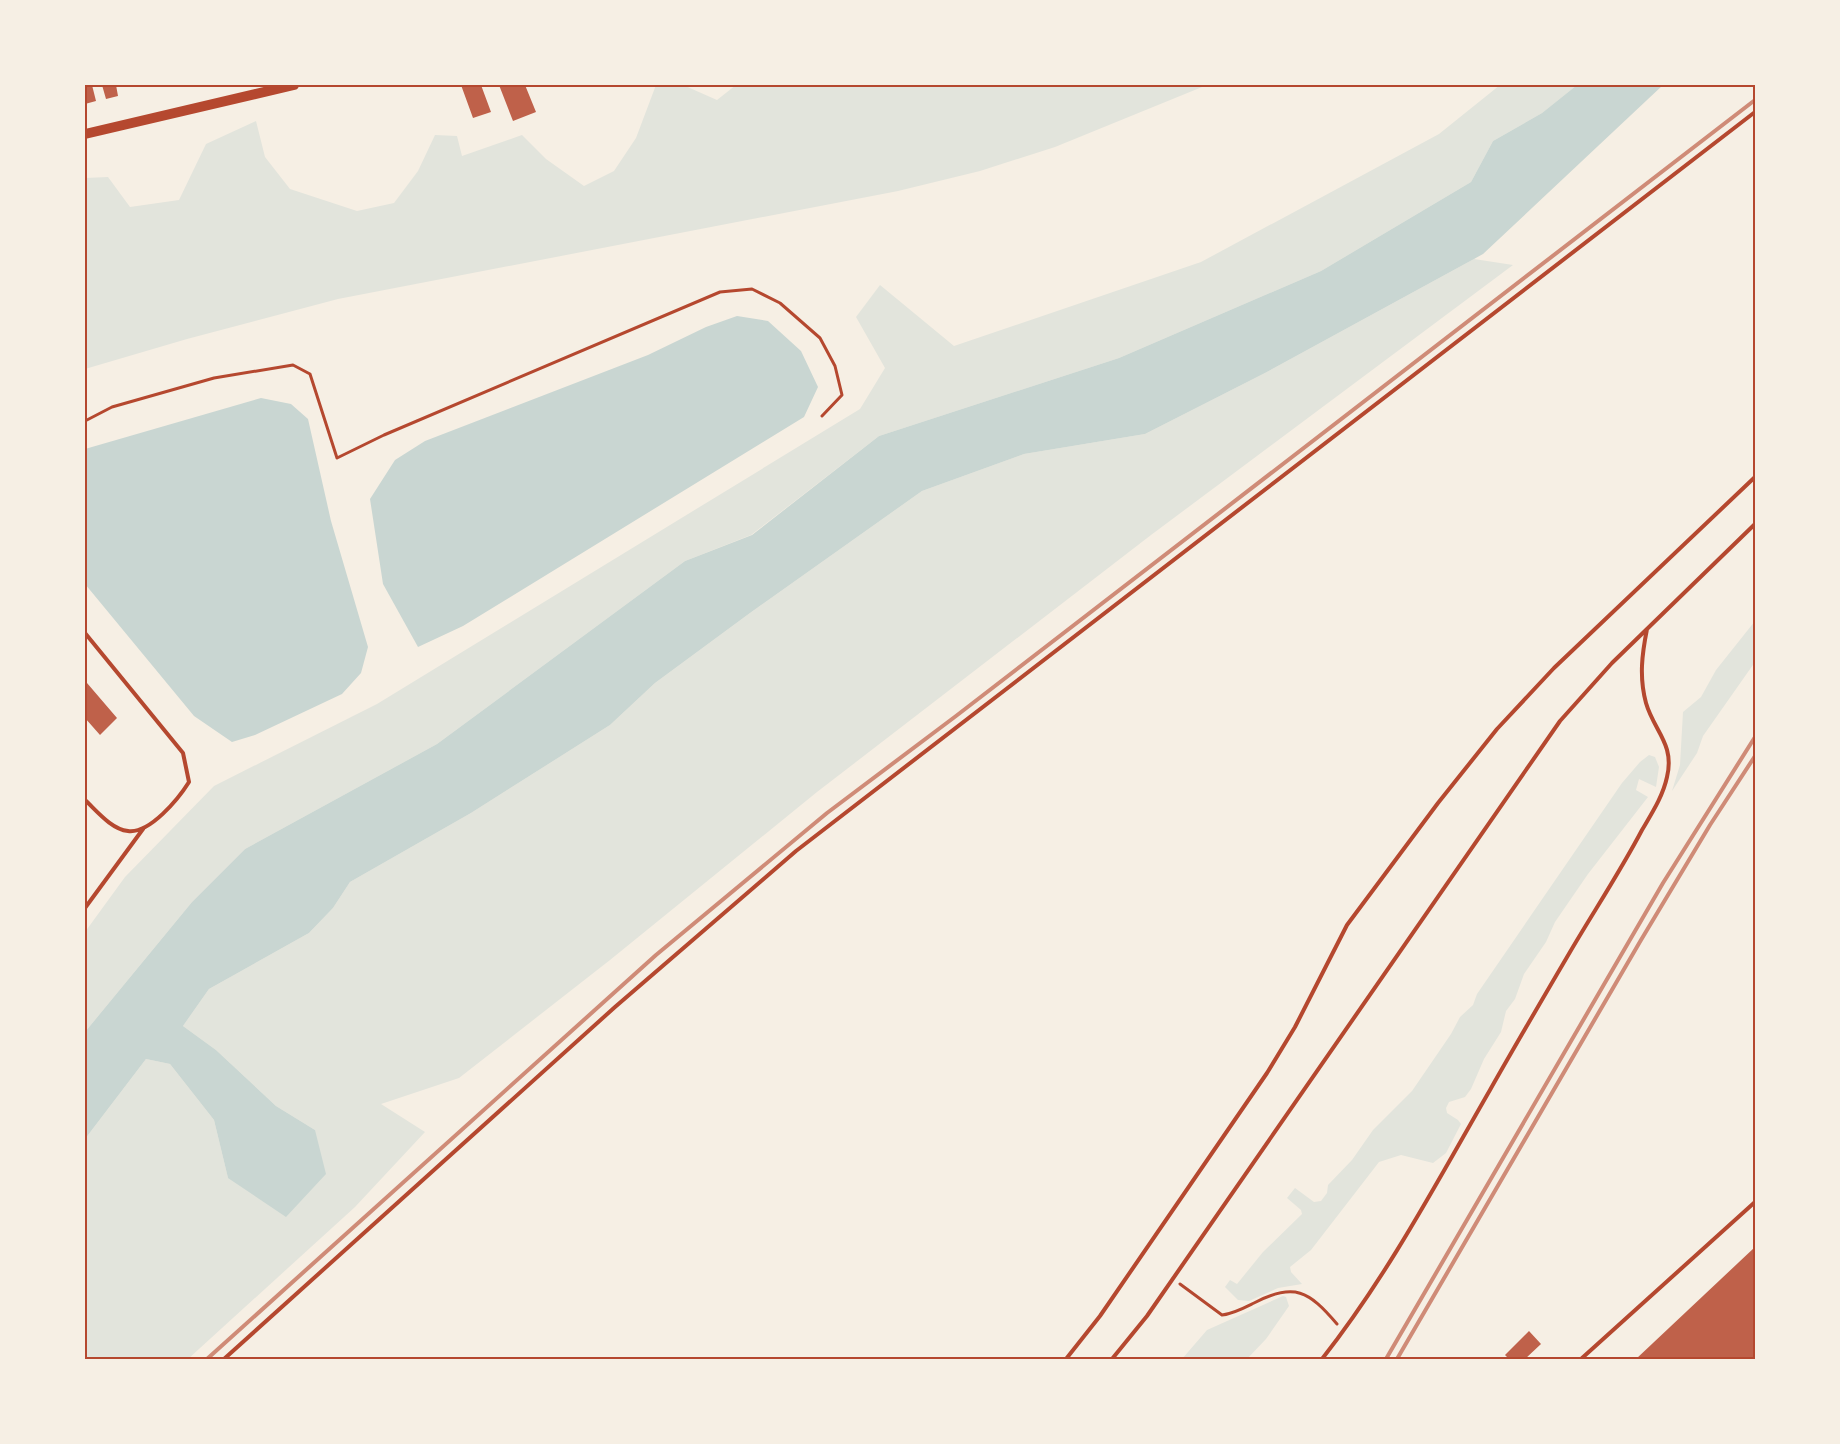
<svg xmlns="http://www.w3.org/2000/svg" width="1840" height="1444" font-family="Montserrat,sans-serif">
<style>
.green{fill:#e2e4dc}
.water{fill:#c9d6d2}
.building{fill:#bf614a}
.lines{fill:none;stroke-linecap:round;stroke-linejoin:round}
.path{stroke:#b5482f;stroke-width:3}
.service{stroke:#b5482f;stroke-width:4}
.secondary{stroke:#b5482f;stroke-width:10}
.rail{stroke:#cf8b77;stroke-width:4}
.neatline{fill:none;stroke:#b5482f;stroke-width:2}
</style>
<rect width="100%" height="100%" fill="#f6efe4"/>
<!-- green -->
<path class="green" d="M 656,85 L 683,85 L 717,100 L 736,85 L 1207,85 L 1055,147 L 980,171 L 898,191 L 338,299 L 187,339 L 85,369 L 85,178 L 108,177 L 130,207 L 179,200 L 206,144 L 256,121 L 265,157 L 290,189 L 357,211 L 394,203 L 418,171 L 435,135 L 457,136 L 462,156 L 522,135 L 546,159 L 584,186 L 614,171 L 636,138 Z
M 1500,85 L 1577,85 L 1542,113 L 1493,141 L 1471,182 L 1321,271 L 1119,358 L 879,436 L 751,535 L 685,561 L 437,744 L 245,849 L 192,902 L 85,1032 L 85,932 L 125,877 L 214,786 L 377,704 L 860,409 L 885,368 L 856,317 L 880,285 L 954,346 L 1201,262 L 1439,134 Z
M 1474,259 L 1513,265 L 1151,535 L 817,792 L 610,960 L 459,1078 L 381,1104 L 425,1132 L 355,1207 L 188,1359 L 85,1359 L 85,1139 L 146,1059 L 170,1064 L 214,1120 L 228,1178 L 315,1130 L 276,1106 L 216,1050 L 183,1026 L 209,989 L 309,933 L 333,908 L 350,882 L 471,813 L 610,725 L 655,683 L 750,613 L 922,491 L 1024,454 L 1145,434 L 1265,373 Z
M 1755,621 L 1755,662 L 1703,736 L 1697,753 L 1672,791 L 1680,765 L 1683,712 L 1701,697 L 1716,670 Z
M 1649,755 L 1655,757 L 1659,767 L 1656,787 L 1639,779 L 1636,790 L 1648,797 L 1588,874 L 1555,922 L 1546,942 L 1524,974 L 1515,999 L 1506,1011 L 1501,1032 L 1484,1059 L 1471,1089 L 1465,1097 L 1449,1102 L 1446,1108 L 1447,1113 L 1458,1120 L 1461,1124 L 1446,1153 L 1433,1163 L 1401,1155 L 1379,1162 L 1311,1250 L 1290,1267 L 1291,1272 L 1302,1284 L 1278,1288 L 1249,1301 L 1238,1300 L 1225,1287 L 1230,1280 L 1237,1284 L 1263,1252 L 1302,1214 L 1301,1210 L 1287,1198 L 1295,1188 L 1314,1202 L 1321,1201 L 1327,1193 L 1328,1185 L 1352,1160 L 1373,1130 L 1412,1091 L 1451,1034 L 1460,1017 L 1473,1005 L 1477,994 L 1622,783 L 1640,762 Z
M 1283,1296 L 1286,1297 L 1289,1306 L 1266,1339 L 1247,1359 L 1182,1359 L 1207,1330 Z"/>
<!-- water -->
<path class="water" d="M 1577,85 L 1663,85 L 1483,254 L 1474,259 L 1265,373 L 1145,434 L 1024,454 L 922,491 L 750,613 L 655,683 L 610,725 L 471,813 L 350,882 L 333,908 L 309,933 L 209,989 L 183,1026 L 216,1050 L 276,1106 L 315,1130 L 326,1174 L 286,1217 L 228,1178 L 214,1120 L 170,1064 L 146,1059 L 85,1139 L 85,1032 L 192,902 L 245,849 L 437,744 L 685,561 L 752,535 L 879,436 L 1119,358 L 1321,271 L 1471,182 L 1493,141 L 1542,113 Z
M 737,316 L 768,321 L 801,351 L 818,387 L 804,417 L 463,626 L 418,647 L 383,584 L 370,499 L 395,460 L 425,441 L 648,355 L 706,327 Z
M 261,398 L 291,404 L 308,419 L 331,521 L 368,647 L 361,673 L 342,694 L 255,735 L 232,742 L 194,716 L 85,584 L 85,449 Z"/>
<!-- building -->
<path class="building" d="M 85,85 L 92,85 L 96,101 L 85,104 Z
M 102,85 L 116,85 L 118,96 L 106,99 Z
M 461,85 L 481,85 L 491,112 L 473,118 Z
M 499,85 L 525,85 L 536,112 L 513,121 Z
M 87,683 L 117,718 L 100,735 L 85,718 Z
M 1755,1247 L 1755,1359 L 1636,1359 Z
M 1529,1331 L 1541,1344 L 1525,1359 L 1509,1359 L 1505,1355 Z"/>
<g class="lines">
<!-- path -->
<path class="path" d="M 85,421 L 112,407 L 214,378 L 293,365 L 310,374 L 337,458 L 384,435 L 720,292 L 752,289 L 780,303 L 820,338 L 835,366 L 842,395 L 822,416
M 1180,1284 L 1222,1315 C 1233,1314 1244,1308 1254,1303 C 1294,1282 1309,1291 1337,1324"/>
<!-- service -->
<path class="service" d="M 85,633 L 183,753 L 189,782 C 179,798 150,834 128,831 C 111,829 97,811 85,800
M 85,908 L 143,829
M 224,1359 L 615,1007 L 796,851 L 1755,112
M 1066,1359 L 1100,1316 L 1267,1073 L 1295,1027 L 1347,925 L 1438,803 L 1497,729 L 1554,668 L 1755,477
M 1112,1359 L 1147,1316 L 1560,721 L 1612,663 L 1755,524
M 1322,1359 C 1388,1275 1437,1182 1490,1090 C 1516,1044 1543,998 1570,952 C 1594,911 1620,872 1642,830 C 1652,813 1663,796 1667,777 C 1675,744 1654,731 1646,703 C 1639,677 1642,654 1647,629
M 1581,1359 L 1755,1202"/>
<!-- secondary -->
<path class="secondary" d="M 85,134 L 294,85"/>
<!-- rail -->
<path class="rail" d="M 207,1359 L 656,955 L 827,813 L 956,716 L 1755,100
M 1386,1359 L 1663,883 L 1755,737
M 1397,1359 L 1641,940 L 1710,825 L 1755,756"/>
</g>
<!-- border -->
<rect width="1840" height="1444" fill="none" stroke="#f6efe4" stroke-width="172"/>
<rect x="86" y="86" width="1668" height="1272" class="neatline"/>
</svg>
